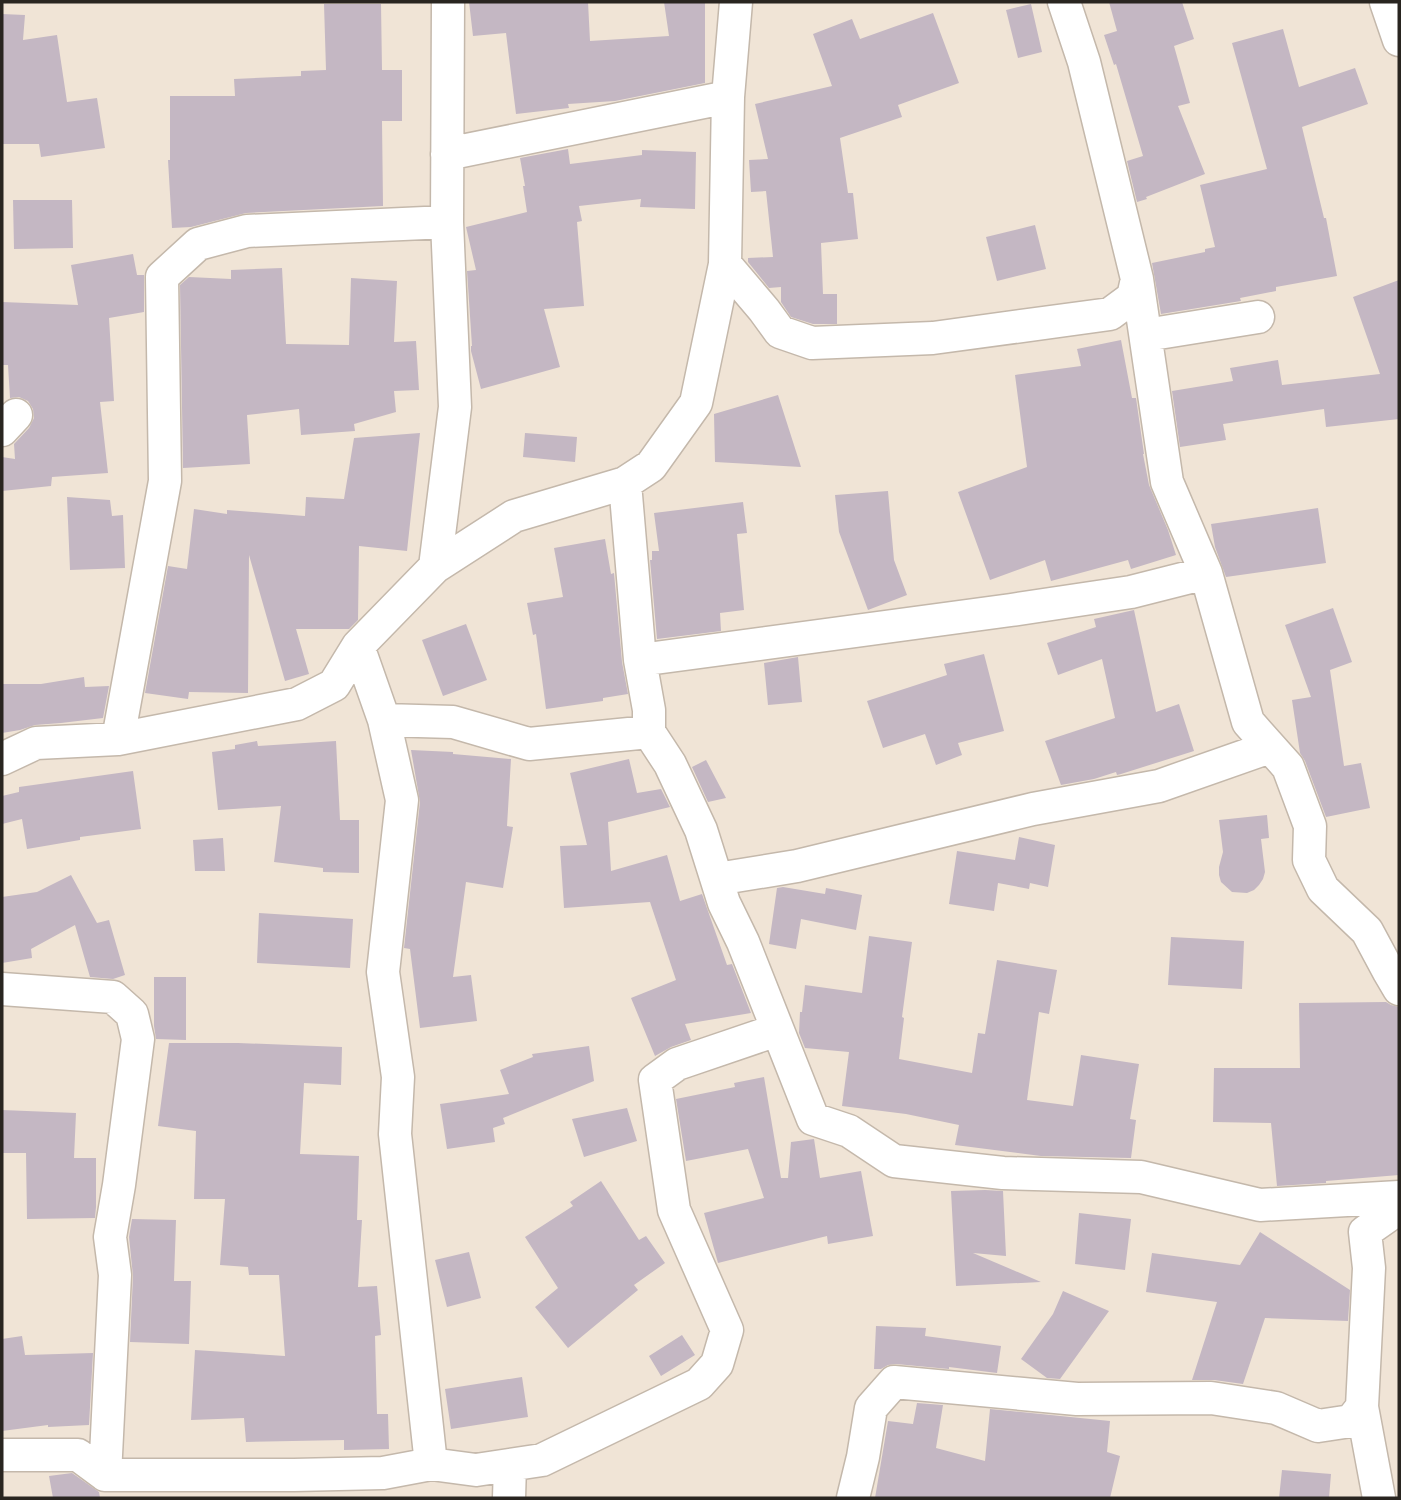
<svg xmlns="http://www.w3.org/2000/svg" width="1401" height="1500" font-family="Rubik,sans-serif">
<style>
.building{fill:#c4b7c3}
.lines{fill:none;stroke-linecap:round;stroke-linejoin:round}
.street-casing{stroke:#c4b8ab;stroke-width:35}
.street{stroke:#fff;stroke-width:32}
</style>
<rect width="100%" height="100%" fill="#f0e4d6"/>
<!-- building -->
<path class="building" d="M 469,2 L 588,2 L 590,41 L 669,36 L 664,2 L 705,2 L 705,83 L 615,101 L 568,104 L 569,108 L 516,114 L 506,33 L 473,36 Z
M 1109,2 L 1182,2 L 1194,39 L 1174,46 L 1190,103 L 1178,106 L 1205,174 L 1146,197 L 1147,199 L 1137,202 L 1127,161 L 1143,156 L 1116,64 L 1114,65 L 1104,35 L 1117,31 Z
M 324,4 L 381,4 L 382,70 L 402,70 L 402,121 L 382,121 L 383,206 L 246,213 L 191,227 L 172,228 L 168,160 L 170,160 L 170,96 L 235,96 L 234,79 L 301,76 L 301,71 L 326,70 Z
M 1031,4 L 1042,52 L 1018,58 L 1006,10 Z
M 933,13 L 959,83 L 898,105 L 902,117 L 840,138 L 848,193 L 853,193 L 858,239 L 821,243 L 823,294 L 837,294 L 837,324 L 813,324 L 791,317 L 781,302 L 781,287 L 769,288 L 748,262 L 748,258 L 773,257 L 766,191 L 751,192 L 749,160 L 768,159 L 755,104 L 832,86 L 813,34 L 852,19 L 860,39 Z
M 2,14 L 25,15 L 23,40 L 57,35 L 67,102 L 97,98 L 105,148 L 41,157 L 39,144 L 2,144 Z
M 1283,29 L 1299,87 L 1355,68 L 1368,104 L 1302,127 L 1324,218 L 1326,218 L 1337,276 L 1276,287 L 1276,291 L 1240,298 L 1241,301 L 1161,314 L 1152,263 L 1205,252 L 1205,249 L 1215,247 L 1200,185 L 1267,169 L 1232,43 Z
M 568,149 L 570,164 L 642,155 L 642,150 L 696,152 L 695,209 L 640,207 L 641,199 L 579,206 L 582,221 L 577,222 L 584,306 L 544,309 L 560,367 L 481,389 L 471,351 L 471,346 L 472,346 L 467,271 L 476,270 L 466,227 L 527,212 L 523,186 L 525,186 L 520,158 Z
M 13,200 L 72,200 L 73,248 L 14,249 Z
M 1035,225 L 1046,269 L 997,281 L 986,237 Z
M 133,254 L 137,275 L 144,275 L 144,312 L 109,318 L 114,401 L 100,402 L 108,473 L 52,477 L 51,486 L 2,491 L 2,457 L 15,459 L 14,444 L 29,428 L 34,418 L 33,409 L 28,401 L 19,397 L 10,398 L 8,365 L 2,365 L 2,302 L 78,305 L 71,265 Z
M 282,268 L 286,344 L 349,345 L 351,278 L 397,281 L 394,342 L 416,341 L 419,390 L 394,391 L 396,412 L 354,424 L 355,431 L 301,435 L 299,409 L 247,415 L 250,464 L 183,468 L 180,285 L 189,277 L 231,279 L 231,270 Z
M 1399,280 L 1399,419 L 1326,427 L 1324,409 L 1223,424 L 1226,440 L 1180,447 L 1172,391 L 1233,381 L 1230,368 L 1278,360 L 1282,385 L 1380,374 L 1353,297 Z
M 1121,340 L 1132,398 L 1136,398 L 1144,454 L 1143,454 L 1149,485 L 1168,530 L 1176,555 L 1131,569 L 1128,560 L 1051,581 L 1045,560 L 990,580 L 958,492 L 1027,467 L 1015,375 L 1081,366 L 1077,349 Z
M 778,395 L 801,467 L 715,462 L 714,414 Z
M 420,433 L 407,551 L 359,546 L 358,620 L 349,629 L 296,629 L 309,674 L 285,681 L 249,555 L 248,693 L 189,692 L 188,699 L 145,693 L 168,566 L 187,569 L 194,509 L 227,514 L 227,510 L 305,516 L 306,497 L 344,499 L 354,438 Z
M 525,433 L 577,437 L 575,462 L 523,457 Z
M 888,491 L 894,560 L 907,595 L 868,610 L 839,532 L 835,495 Z
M 67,497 L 110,500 L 112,516 L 123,515 L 125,568 L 70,570 Z
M 743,502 L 747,533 L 737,534 L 744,610 L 720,613 L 721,631 L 657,639 L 650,560 L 652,560 L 652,551 L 659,551 L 654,513 Z
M 1318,508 L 1326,563 L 1226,577 L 1215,547 L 1211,524 Z
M 605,539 L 611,574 L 614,573 L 622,662 L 628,694 L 603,698 L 603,701 L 546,709 L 536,634 L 533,635 L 527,603 L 563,597 L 554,548 Z
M 1333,608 L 1352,662 L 1330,670 L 1344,766 L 1361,763 L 1370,808 L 1326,817 L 1305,761 L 1300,753 L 1292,700 L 1311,697 L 1285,625 Z
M 1134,610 L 1156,712 L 1179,704 L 1194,751 L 1121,774 L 1117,775 L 1116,772 L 1094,779 L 1061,785 L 1045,741 L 1115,718 L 1102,659 L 1058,675 L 1047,643 L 1096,627 L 1094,619 Z
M 466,624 L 487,680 L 443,696 L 422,640 Z
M 984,654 L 1004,731 L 958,743 L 962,755 L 936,765 L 925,734 L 883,748 L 867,701 L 947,675 L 944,664 Z
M 798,657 L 802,702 L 768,705 L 764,663 Z
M 84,677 L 85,687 L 109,686 L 103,718 L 61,723 L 35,725 L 20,730 L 2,733 L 2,684 L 41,684 Z
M 257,741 L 258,746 L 336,741 L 340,820 L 359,820 L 359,873 L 323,872 L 323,868 L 274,862 L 281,806 L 218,810 L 212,752 L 235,749 L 235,745 Z
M 411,750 L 453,752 L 453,754 L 511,759 L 507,826 L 513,827 L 503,888 L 466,882 L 453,977 L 471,975 L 477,1021 L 420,1028 L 410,949 L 404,948 L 420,802 Z
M 629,759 L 637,793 L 661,789 L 670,807 L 608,822 L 611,871 L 667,855 L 680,901 L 702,894 L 727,965 L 732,964 L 751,1013 L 685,1024 L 691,1040 L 671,1047 L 655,1056 L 631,998 L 676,980 L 650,902 L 564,908 L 560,846 L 587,845 L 570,773 Z
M 706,760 L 726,798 L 708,802 L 692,767 Z
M 133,771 L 141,829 L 80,837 L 80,840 L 27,849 L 22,819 L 2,824 L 2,796 L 19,792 L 19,787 Z
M 1267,815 L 1269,838 L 1261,839 L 1265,872 L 1263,879 L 1259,885 L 1254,890 L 1247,893 L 1232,892 L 1221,882 L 1219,875 L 1219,867 L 1223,852 L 1219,820 Z
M 1019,837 L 1055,845 L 1048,887 L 1030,883 L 1029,889 L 998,883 L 994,911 L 949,904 L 957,851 L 1015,860 Z
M 223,838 L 225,871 L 195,871 L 193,840 Z
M 71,875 L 97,923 L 109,920 L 125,975 L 113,979 L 90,977 L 75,925 L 31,949 L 32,958 L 2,963 L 2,897 L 37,892 Z
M 783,887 L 825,894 L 826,888 L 862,895 L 856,930 L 801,919 L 796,949 L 769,944 L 777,888 Z
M 259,913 L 353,919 L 350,968 L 257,963 Z
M 869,936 L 912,942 L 902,1017 L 904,1018 L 899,1059 L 972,1073 L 978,1033 L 985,1034 L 997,960 L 1057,970 L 1049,1014 L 1039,1012 L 1027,1100 L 1073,1106 L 1081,1055 L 1139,1064 L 1130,1119 L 1136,1120 L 1131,1158 L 1041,1156 L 955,1145 L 959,1125 L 906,1114 L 842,1106 L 849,1052 L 805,1048 L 799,1033 L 800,1012 L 802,1012 L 805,985 L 862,993 Z
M 1171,937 L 1244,941 L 1242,989 L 1168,985 Z
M 154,977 L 186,977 L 186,1040 L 156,1039 L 154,1026 Z
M 1386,1002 L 1391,1005 L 1399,1007 L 1399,1175 L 1326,1181 L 1326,1183 L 1277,1186 L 1271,1123 L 1213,1122 L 1214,1068 L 1300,1068 L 1299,1003 Z
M 169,1043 L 238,1043 L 342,1047 L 341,1085 L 304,1083 L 300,1154 L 359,1156 L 357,1220 L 362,1220 L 358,1287 L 377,1286 L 381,1335 L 375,1336 L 377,1414 L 388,1414 L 389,1449 L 344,1450 L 344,1440 L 246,1442 L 244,1418 L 191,1420 L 195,1350 L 285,1356 L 279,1275 L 249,1275 L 248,1267 L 220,1265 L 225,1199 L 194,1199 L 196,1131 L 158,1126 Z
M 589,1046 L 594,1081 L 503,1118 L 505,1124 L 493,1128 L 495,1142 L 447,1149 L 440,1104 L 509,1094 L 500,1070 L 533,1057 L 532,1054 Z
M 764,1077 L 781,1178 L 788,1178 L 791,1142 L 814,1139 L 820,1178 L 861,1171 L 873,1236 L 828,1244 L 827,1236 L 718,1263 L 704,1213 L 764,1198 L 748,1149 L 686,1161 L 676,1099 L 735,1087 L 734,1083 Z
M 627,1108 L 637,1141 L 584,1157 L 572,1119 Z
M 2,1110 L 76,1113 L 74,1158 L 96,1158 L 96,1207 L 95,1218 L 27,1219 L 26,1153 L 2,1153 Z
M 601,1181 L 639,1240 L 646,1236 L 665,1263 L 634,1285 L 638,1290 L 568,1348 L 535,1307 L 558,1288 L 525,1237 L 573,1206 L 570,1202 Z
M 985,1190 L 1003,1191 L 1006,1256 L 973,1253 L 1041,1282 L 956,1286 L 951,1191 Z
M 1079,1213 L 1131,1219 L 1125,1270 L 1075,1264 Z
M 132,1219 L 176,1220 L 174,1281 L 191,1281 L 189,1344 L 130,1342 L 133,1276 L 129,1237 Z
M 1260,1232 L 1350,1290 L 1348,1321 L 1265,1318 L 1243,1384 L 1214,1380 L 1192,1380 L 1217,1302 L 1146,1292 L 1152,1253 L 1240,1265 Z
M 469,1252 L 481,1298 L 447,1307 L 435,1260 Z
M 1063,1291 L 1109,1311 L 1060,1379 L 1047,1378 L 1021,1359 L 1053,1314 Z
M 876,1326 L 926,1328 L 925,1336 L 1001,1346 L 997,1373 L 949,1367 L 949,1369 L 896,1364 L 888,1365 L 881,1369 L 874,1369 Z
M 682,1335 L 695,1355 L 661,1376 L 649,1356 Z
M 22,1336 L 25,1355 L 93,1353 L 89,1425 L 48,1427 L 48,1425 L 2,1431 L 2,1339 Z
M 522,1377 L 528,1417 L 451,1429 L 445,1389 Z
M 917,1403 L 943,1405 L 936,1448 L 985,1461 L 990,1409 L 1110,1421 L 1107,1452 L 1120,1456 L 1110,1498 L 875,1498 L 888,1421 L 913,1424 Z
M 1282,1470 L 1331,1474 L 1329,1498 L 1279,1498 Z
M 72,1473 L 99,1492 L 100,1498 L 53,1498 L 49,1476 Z"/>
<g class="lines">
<!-- street casing -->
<g class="street-casing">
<path id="street" d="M 1064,2 L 1084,62 L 1137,279 L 1167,482 L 1206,573 L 1248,722 L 1288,767 L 1310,826 L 1309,860 L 1323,889 L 1367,931 L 1389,972 L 1399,989
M 1386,2 L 1399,40
M 447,154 L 728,97
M 725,264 L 764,310 L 780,332 L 812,343 L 933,338 L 1110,314 L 1133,297 L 1137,279
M 1146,335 L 1258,317
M 2,430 L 16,415
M 625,483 L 640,660 L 649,710 L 649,732 L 670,764 L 701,830 L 724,903 L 743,942 L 813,1119 L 849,1131 L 894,1161 L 1003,1173 L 1141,1177 L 1260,1205 L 1399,1197
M 435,567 L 455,407 L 447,222 L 448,2
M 358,646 L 384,720 L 402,800 L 383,972 L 398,1077 L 395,1134 L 431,1464
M 640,660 L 1011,610 L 1131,592 L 1206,573
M 384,720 L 453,722 L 529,744 L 649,732
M 118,739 L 165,481 L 162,277 L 198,244 L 247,231 L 447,222
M 2,759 L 36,743 L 118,739 L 297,704 L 334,685 L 358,646 L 435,567 L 514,516 L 625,483 L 651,466 L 696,403 L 725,264 L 728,97 L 736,2
M 717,879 L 797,866 L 1033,809 L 1159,786 L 1270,747
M 2,989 L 113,997 L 132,1014 L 138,1039 L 119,1185 L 110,1237 L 115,1275 L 105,1475
M 2,1455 L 78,1455 L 105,1475 L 294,1475 L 383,1473 L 431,1464 L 476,1470 L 542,1460 L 699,1384 L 717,1364 L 727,1330 L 674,1210 L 655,1080 L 677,1064 L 777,1030
M 509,1498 L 510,1465
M 853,1498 L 863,1457 L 871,1408 L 894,1382 L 1077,1399 L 1211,1398 L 1276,1408 L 1318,1426 L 1351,1421 L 1362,1407
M 1379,1498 L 1362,1407 L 1369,1268 L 1365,1232 L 1399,1208"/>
</g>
<!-- street -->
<use href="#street" class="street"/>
</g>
<!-- border -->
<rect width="1401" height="1500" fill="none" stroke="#292520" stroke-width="7"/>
</svg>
